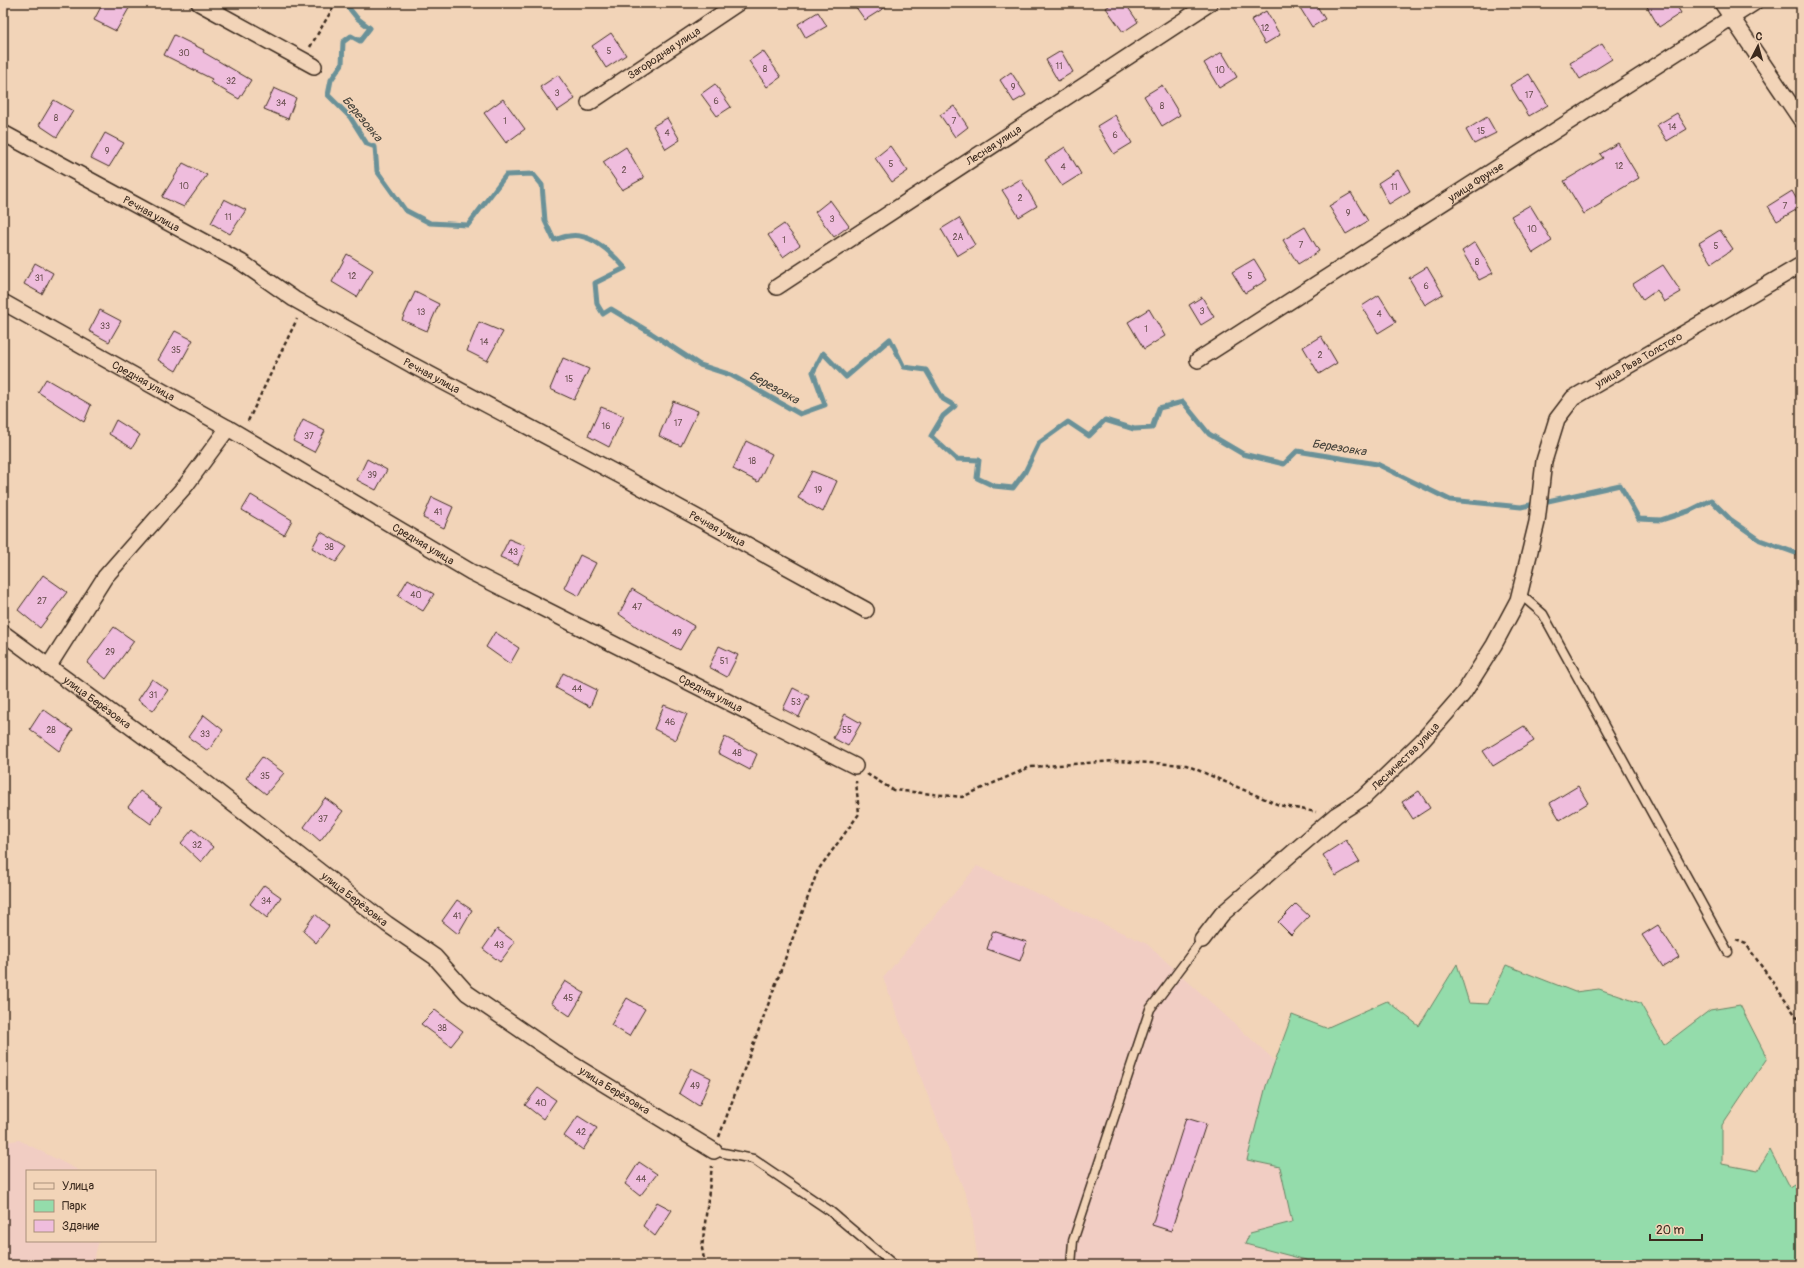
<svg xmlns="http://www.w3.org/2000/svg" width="1804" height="1268" font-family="Pangolin,sans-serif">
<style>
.built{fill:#f1cdc3}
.green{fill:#94dcab;stroke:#688364}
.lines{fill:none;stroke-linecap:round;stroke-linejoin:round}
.stream{stroke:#6a9198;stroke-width:5}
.building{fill:#efbddd;stroke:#3b2a1e}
.lane-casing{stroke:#3b2a1e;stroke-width:11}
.street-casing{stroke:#3b2a1e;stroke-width:18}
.path{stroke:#3b2a1e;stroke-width:2.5;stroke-dasharray:4 3;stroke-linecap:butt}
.lane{stroke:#f2d4b8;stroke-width:8}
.street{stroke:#f2d4b8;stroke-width:15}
.labels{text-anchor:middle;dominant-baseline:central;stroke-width:3;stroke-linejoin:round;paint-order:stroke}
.number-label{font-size:9px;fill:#684f4e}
.street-label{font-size:11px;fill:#3b2a1e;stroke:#f2d4b8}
.water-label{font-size:12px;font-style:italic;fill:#47443c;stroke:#f2d4b8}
</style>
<rect width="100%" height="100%" fill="#f2d4b8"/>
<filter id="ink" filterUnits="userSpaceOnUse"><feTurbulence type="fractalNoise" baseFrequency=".025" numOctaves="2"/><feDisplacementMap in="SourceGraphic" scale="8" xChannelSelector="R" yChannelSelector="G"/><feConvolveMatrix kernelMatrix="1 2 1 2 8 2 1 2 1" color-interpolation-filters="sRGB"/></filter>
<g filter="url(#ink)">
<!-- built -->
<path class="built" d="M 977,866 L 1147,944 L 1341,1121 L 1434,1265 L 978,1265 L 971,1209 L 883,978 Z
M 19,1140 L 80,1171 L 27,1171 L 27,1241 L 99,1241 L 92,1265 L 3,1265 L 3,1142 Z"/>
<!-- green -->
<path class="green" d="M 1457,964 L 1469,1003 L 1488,1004 L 1506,965 L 1575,992 L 1599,989 L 1640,1003 L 1664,1045 L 1710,1010 L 1740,1005 L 1767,1058 L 1722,1125 L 1722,1164 L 1758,1171 L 1770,1150 L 1789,1187 L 1801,1180 L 1801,1265 L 1315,1265 L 1314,1262 L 1245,1244 L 1250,1233 L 1292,1222 L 1280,1167 L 1247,1160 L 1266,1086 L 1292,1015 L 1326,1028 L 1387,1001 L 1419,1026 Z"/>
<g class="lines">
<!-- stream -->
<path class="stream" d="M 345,3 L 357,18 L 370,28 L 360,41 L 351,36 L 343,42 L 342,64 L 331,80 L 328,95 L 350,117 L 367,144 L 375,147 L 377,171 L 405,210 L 430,223 L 468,225 L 506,175 L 533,174 L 542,185 L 545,221 L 554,240 C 559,239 564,236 569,236 C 591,232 612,253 625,268 L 595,283 L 597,304 L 603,314 L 611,309 L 651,333 L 700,365 L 731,375 L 800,414 L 825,405 L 813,372 L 823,353 L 846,377 L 890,339 L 904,367 L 926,370 L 943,399 L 955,406 L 943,416 L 931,436 L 956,459 L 979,460 L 977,478 L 994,486 L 1013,488 L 1025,472 L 1039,443 L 1068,422 L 1089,436 L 1105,420 L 1134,429 L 1152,428 L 1159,408 L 1183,402 L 1209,434 L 1243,454 L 1284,464 L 1297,451 L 1377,464 L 1450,500 L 1521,507 L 1620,485 L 1639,519 L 1661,520 L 1689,511 L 1711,500 L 1730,519 L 1760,540 L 1801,555"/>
</g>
<!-- building -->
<path class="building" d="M 103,3 L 132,3 L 116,31 L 94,20 Z
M 853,3 L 892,3 L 865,20 Z
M 1113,3 L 1125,3 L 1138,22 L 1123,32 L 1106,8 Z
M 1297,3 L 1315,3 L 1325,19 L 1312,27 Z
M 1645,3 L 1675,3 L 1681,13 L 1659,27 Z
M 1266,11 L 1280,35 L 1265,44 L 1251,20 Z
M 818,12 L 827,26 L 806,38 L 798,24 Z
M 611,33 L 626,55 L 606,68 L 592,46 Z
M 174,35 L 204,50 L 203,52 L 251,80 L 239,99 L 210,82 L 212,79 L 164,55 Z
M 1602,44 L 1612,59 L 1580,79 L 1570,63 Z
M 763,51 L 781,77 L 767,87 L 749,61 Z
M 1061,51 L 1073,72 L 1058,81 L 1046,60 Z
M 1222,52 L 1237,77 L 1219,88 L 1204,63 Z
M 1011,72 L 1026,95 L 1014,102 L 1000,80 Z
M 1529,74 L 1548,105 L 1529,116 L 1510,85 Z
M 558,75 L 575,99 L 557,111 L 540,87 Z
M 715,84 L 731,107 L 717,116 L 701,94 Z
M 1162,85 L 1180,115 L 1162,126 L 1144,96 Z
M 274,88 L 296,98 L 288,119 L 264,109 Z
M 503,99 L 525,129 L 506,143 L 484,113 Z
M 54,100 L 73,111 L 57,137 L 39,125 Z
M 954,106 L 968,127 L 955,137 L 940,115 Z
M 1677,113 L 1687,129 L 1667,141 L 1657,125 Z
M 1115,115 L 1132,143 L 1114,154 L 1097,126 Z
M 1487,117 L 1496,133 L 1474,144 L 1466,130 Z
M 667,118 L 680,140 L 666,149 L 653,126 Z
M 105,133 L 124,143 L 109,167 L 91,158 Z
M 1618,143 L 1639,178 L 1601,201 L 1602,203 L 1584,214 L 1564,181 L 1603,158 L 1600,154 Z
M 890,146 L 908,171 L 892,182 L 875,158 Z
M 626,147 L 644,178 L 622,190 L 603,162 Z
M 1065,147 L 1081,174 L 1062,186 L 1045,160 Z
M 183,163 L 207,175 L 184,207 L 162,197 Z
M 1398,170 L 1410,191 L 1389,204 L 1378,183 Z
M 1021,179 L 1037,206 L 1019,217 L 1002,190 Z
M 1792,191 L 1801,207 L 1777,221 L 1768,206 Z
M 1351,193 L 1368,221 L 1346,234 L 1329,206 Z
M 224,199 L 246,210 L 230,234 L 211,223 Z
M 830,200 L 849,226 L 834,237 L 815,212 Z
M 1530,205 L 1552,241 L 1533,253 L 1511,216 Z
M 959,218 L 975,245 L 957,256 L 941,229 Z
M 784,224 L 800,245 L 783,257 L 768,235 Z
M 1305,227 L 1319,251 L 1298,264 L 1283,240 Z
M 1720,230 L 1733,249 L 1712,263 L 1699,243 Z
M 1475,242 L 1493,273 L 1479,280 L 1462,251 Z
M 347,254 L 373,270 L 357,297 L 332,282 Z
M 1254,259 L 1267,280 L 1245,293 L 1232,272 Z
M 35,263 L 53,273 L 42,294 L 24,284 Z
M 1663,265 L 1681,292 L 1664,302 L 1657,290 L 1643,300 L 1633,284 Z
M 1427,267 L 1443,294 L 1425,305 L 1409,278 Z
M 415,292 L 439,304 L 427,331 L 402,320 Z
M 1379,295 L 1396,322 L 1378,333 L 1362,306 Z
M 1202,297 L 1214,317 L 1201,325 L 1189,305 Z
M 1149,309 L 1165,336 L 1144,349 L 1128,322 Z
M 100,310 L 121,321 L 109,342 L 89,331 Z
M 479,322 L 503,332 L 487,361 L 467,351 Z
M 175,331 L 193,340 L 176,371 L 158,360 Z
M 1321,336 L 1337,363 L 1319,374 L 1303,347 Z
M 563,358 L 589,369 L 574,400 L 550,389 Z
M 46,379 L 91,405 L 84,422 L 38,392 Z
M 673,401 L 698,411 L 681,446 L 659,436 Z
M 601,407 L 624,416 L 609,447 L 588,436 Z
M 116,420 L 140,435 L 132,448 L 109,434 Z
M 303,420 L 325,431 L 314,452 L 293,441 Z
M 746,441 L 772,454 L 758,482 L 733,469 Z
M 367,459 L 387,470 L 376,490 L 357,480 Z
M 812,471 L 837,481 L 823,512 L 798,498 Z
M 251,495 L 292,520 L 284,535 L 242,510 Z
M 432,497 L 453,507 L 444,528 L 423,518 Z
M 321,532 L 347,547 L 336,562 L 312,548 Z
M 509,539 L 526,546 L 518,565 L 500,557 Z
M 580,555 L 596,563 L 579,596 L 564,588 Z
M 43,575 L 67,592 L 40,628 L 18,610 Z
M 408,579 L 434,594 L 423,611 L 398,596 Z
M 632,589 L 694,626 L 680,650 L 640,629 L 619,614 Z
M 114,627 L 134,641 L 106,679 L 87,663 Z
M 495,632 L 519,648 L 510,664 L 486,647 Z
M 719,646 L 738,655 L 727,677 L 709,667 Z
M 563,673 L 597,690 L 590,707 L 556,688 Z
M 152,679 L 168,690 L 153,711 L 138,700 Z
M 793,688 L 809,696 L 799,717 L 783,709 Z
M 664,705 L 687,714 L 676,740 L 654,729 Z
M 43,709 L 73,730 L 59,751 L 30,729 Z
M 845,714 L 861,723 L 848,746 L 833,738 Z
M 204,715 L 223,730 L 208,751 L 188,737 Z
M 1524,726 L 1534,741 L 1493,766 L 1483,751 Z
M 725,737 L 757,754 L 750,770 L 718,753 Z
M 262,757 L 284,773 L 266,794 L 246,778 Z
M 1578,786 L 1588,803 L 1560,820 L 1550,803 Z
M 140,791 L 162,807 L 151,824 L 128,807 Z
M 1419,791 L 1430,808 L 1413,819 L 1402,802 Z
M 325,798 L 343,811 L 320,841 L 304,827 Z
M 193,829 L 213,847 L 201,862 L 181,843 Z
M 1346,840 L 1360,862 L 1336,876 L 1323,855 Z
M 264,885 L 281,897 L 267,918 L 250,904 Z
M 457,900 L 472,910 L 458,934 L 442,921 Z
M 1296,904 L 1309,916 L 1291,935 L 1278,922 Z
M 315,914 L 329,926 L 316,943 L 303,931 Z
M 1658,925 L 1679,957 L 1663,967 L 1642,935 Z
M 497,929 L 515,942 L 500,962 L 483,949 Z
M 993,931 L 1027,942 L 1020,961 L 987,949 Z
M 565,981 L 584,993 L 570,1016 L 551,1003 Z
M 627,998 L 645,1009 L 629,1036 L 611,1025 Z
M 435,1010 L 463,1031 L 451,1046 L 421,1024 Z
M 691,1068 L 711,1078 L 699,1106 L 679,1093 Z
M 538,1088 L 556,1100 L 543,1119 L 525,1105 Z
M 578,1116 L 597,1128 L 583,1150 L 564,1136 Z
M 1186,1118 L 1206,1124 L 1171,1231 L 1152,1225 Z
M 639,1162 L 657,1174 L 640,1196 L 625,1184 Z
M 657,1202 L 672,1210 L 655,1236 L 643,1226 Z"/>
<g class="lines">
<!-- lane casing -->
<g class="lane-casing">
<path id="lane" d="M 1520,594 L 1543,614 L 1728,952
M 714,1151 L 753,1159 L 830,1211 L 894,1265
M 1071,1265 L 1073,1241 L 1150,1009 L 1202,940"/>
</g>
<!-- street casing -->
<g class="street-casing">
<g id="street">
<path d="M 199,3 L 314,66"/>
<path d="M 1722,3 L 1801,120"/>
<path id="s1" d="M 589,103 L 738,3"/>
<path id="s2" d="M 3,133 L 241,262 L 294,299 L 412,365 L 625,478 L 866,610"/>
<path id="s3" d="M 777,287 L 1210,3"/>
<path id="s4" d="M 3,302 L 228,428 L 471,572 L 855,766"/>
<path id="s5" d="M 1198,360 L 1754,3"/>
<path id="s6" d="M 3,633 L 187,768 L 387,924 L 435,957 L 467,993 L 562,1058 L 714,1151"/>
<path d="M 48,667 L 105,577 L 186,485 L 228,428"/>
<path id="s7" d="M 1202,940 L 1222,914 L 1336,815 L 1363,798 L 1422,741 L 1463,694 L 1494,645 L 1518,600 L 1537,522 L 1544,461 L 1557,419 L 1573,398 L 1801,265"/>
</g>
</g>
<!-- path -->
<path class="path" d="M 310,47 L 336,3
M 248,421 L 297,319
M 867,774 L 893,790 L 962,797 L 1030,767 L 1116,761 L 1186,765 L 1279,805 L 1316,812
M 1736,940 L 1746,944 L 1801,1023
M 719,1137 L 818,870 L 859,814 L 856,781
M 705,1265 L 702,1248 L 712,1166"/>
<!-- lane -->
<use href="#lane" class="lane"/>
<!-- street -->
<use href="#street" class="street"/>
</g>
</g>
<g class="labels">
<!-- number labels -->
<g class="number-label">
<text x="1265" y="28">12</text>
<text x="609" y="51">5</text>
<text x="184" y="53">30</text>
<text x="1059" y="66">11</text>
<text x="765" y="69">8</text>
<text x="1220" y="70">10</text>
<text x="231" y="81">32</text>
<text x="1013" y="87">9</text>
<text x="557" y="93">3</text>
<text x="1529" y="95">17</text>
<text x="716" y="101">6</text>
<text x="281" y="103">34</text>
<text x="1162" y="106">8</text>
<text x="56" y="118">8</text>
<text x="505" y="121">1</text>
<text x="954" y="121">7</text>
<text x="1672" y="127">14</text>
<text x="1481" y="131">15</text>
<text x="667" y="133">4</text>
<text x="1115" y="135">6</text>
<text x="107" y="151">9</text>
<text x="891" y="164">5</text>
<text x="1619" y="166">12</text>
<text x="1063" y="167">4</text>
<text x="624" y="170">2</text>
<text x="184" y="186">10</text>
<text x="1394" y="187">11</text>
<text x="1020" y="198">2</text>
<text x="1785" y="206">7</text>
<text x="1348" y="213">9</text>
<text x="228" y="217">11</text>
<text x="832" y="219">3</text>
<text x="1532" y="229">10</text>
<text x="958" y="237">2А</text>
<text x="784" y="240">1</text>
<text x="1301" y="245">7</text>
<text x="1716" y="246">5</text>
<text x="1477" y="262">8</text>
<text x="352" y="276">12</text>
<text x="1250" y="276">5</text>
<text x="39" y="278">31</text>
<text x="1426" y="286">6</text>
<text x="1202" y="311">3</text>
<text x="421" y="312">13</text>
<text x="1379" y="314">4</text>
<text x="105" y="326">33</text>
<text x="1146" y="329">1</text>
<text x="484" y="342">14</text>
<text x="176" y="350">35</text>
<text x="1320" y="355">2</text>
<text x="569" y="379">15</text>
<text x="678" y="423">17</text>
<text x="606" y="426">16</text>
<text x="309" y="436">37</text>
<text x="752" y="461">18</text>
<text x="372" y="475">39</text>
<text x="818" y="490">19</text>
<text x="438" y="512">41</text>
<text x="329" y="547">38</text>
<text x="513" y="552">43</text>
<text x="416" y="595">40</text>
<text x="42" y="601">27</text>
<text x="637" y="607">47</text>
<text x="677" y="633">49</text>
<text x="110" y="652">29</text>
<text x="724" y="661">51</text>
<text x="577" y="689">44</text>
<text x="153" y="695">31</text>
<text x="796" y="702">53</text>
<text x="670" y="722">46</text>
<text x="51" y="730">28</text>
<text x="847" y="730">55</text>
<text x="205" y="734">33</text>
<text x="737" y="753">48</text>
<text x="265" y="776">35</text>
<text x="323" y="819">37</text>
<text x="197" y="845">32</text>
<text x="266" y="901">34</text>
<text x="457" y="916">41</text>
<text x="499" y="945">43</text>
<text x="568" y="998">45</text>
<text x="442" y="1028">38</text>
<text x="695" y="1086">49</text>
<text x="541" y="1103">40</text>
<text x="581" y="1132">42</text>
<text x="641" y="1179">44</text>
</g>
<!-- street labels -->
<g class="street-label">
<text stroke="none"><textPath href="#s1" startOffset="90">Загородная улица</textPath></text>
<text stroke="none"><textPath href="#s3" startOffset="259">Лесная улица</textPath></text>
<text stroke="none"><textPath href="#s5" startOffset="330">улица Фрунзе</textPath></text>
<text stroke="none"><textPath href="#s2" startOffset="169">Речная улица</textPath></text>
<text stroke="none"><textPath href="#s7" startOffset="757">улица Льва Толстого</textPath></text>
<text stroke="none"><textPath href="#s2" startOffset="493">Речная улица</textPath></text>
<text stroke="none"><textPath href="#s4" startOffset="161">Средняя улица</textPath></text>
<text stroke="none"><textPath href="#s2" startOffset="817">Речная улица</textPath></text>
<text stroke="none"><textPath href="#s4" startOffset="485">Средняя улица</textPath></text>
<text stroke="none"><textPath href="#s4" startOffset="809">Средняя улица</textPath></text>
<text stroke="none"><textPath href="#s6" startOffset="117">улица Берёзовка</textPath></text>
<text stroke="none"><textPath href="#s7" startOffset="275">Лесничества улица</textPath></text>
<text stroke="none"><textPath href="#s6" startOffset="441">улица Берёзовка</textPath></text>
<text stroke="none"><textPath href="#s6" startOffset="765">улица Берёзовка</textPath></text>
</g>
<!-- water labels -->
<g class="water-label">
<text transform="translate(362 119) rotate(50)">Березовка</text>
<text transform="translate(774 388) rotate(29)">Березовка</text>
<text transform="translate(1339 448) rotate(9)">Березовка</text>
</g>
</g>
<!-- margin -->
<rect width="1804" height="1268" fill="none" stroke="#f2d4b8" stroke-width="16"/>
<rect x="8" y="8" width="1788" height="1252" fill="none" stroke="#3b2a1e" stroke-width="1.5" filter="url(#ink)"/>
<!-- legend -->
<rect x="26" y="1170" width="130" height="72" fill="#f2d4b8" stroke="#a9907a"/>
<rect x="34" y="1183" width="20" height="6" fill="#f2d4b8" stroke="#a9907a"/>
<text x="62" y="1190" font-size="12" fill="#3b2a1e">Улица</text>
<rect x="34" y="1200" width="20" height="12" fill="#94dcab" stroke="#a9907a"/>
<text x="62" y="1210" font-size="12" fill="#3b2a1e">Парк</text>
<rect x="34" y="1220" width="20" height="12" fill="#efbddd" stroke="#a9907a"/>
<text x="62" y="1230" font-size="12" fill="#3b2a1e">Здание</text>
<!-- north arrow -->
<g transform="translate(1758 46) rotate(6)" stroke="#f2d4b8" stroke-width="3" paint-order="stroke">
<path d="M0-3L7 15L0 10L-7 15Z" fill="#3b2a1e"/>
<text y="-6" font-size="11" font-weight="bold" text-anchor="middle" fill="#3b2a1e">С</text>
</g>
<!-- scale -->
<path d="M1650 1234v6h52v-6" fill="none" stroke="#3b2a1e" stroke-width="2"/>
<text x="1656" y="1234" font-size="12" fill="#3b2a1e" stroke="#f2d4b8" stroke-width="3" paint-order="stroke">20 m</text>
</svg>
